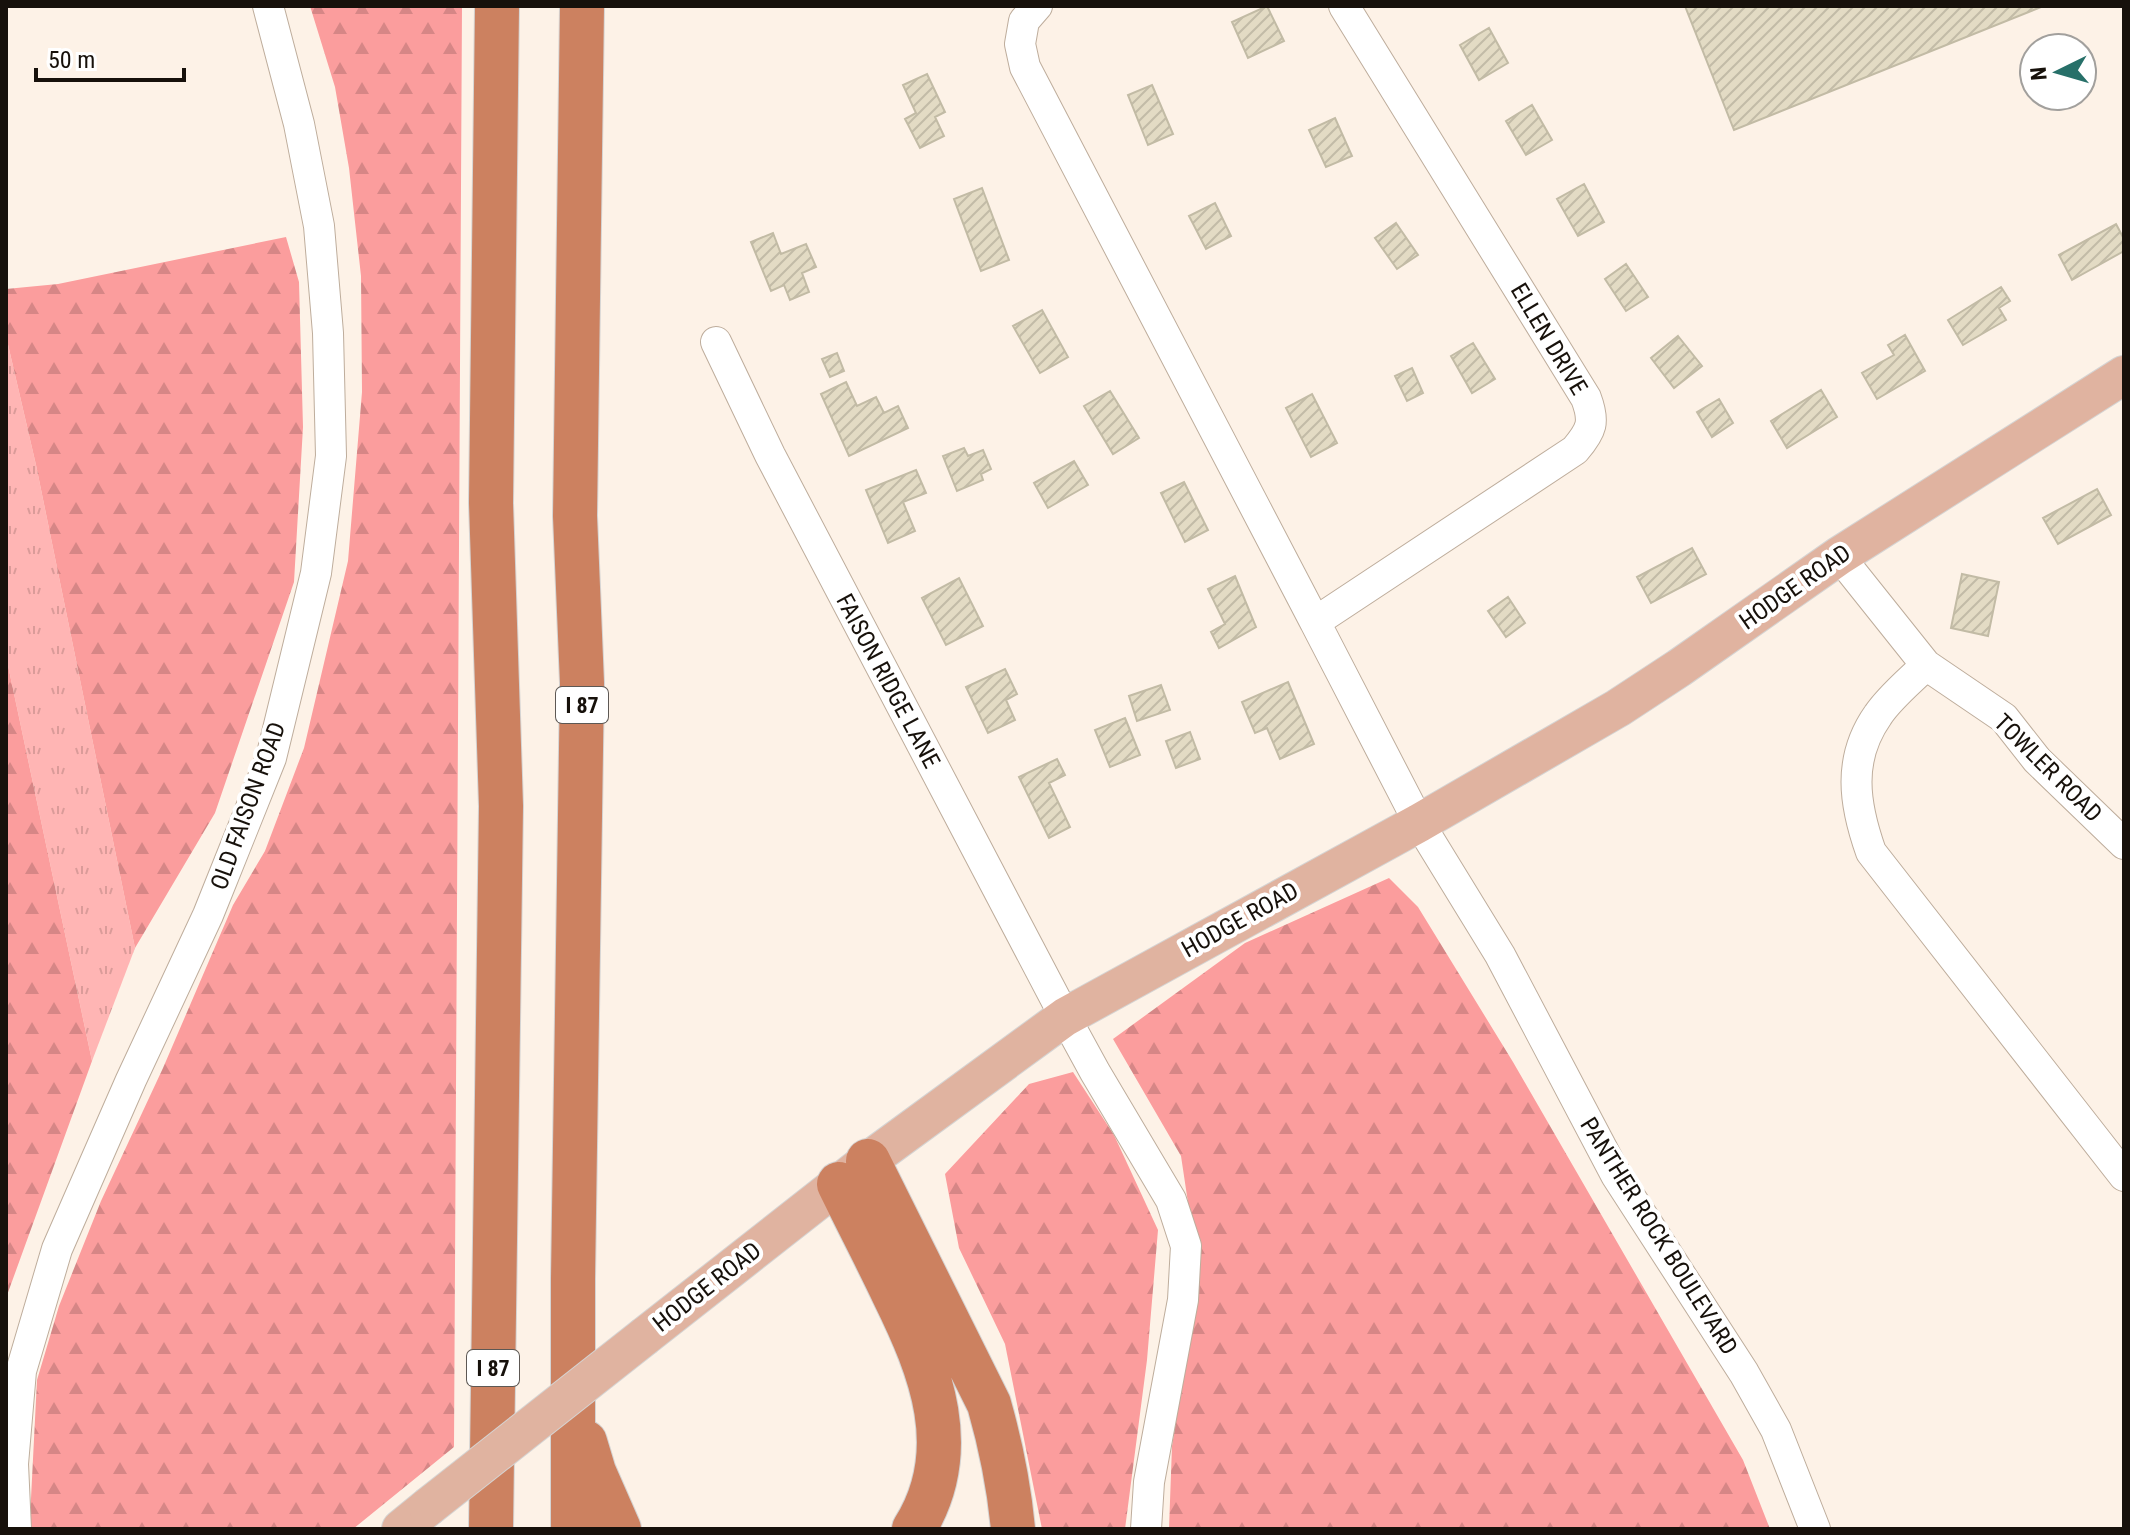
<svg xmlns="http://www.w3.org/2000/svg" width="2130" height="1535" font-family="'Roboto Condensed',sans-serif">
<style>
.grass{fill:url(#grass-tufts)}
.forest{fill:url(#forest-firs)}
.building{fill:url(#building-hatch);stroke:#c2bba5;stroke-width:2}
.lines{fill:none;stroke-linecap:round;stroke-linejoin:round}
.minor-casing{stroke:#bead9c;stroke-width:32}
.major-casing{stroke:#d5d4d3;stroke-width:40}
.highway-casing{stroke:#d5d4d3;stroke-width:46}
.minor{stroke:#fff;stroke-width:30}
.major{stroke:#e0b3a0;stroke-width:38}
.highway{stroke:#cc8160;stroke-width:44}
.major-bridge-casing{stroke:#d5d4d3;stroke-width:40;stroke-linecap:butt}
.major-bridge{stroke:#e0b3a0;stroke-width:38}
.labels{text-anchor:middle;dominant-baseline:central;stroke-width:8;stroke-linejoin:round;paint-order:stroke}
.shield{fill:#fff;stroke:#5d5854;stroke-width:2}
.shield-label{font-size:22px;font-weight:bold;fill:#17110b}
.street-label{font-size:24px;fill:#17110b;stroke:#fff}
</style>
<defs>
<pattern id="grass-tufts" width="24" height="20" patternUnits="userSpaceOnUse" patternTransform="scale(2)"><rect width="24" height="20" fill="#ffb5b4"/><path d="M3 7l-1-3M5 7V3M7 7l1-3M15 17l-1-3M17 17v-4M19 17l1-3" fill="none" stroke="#da9b99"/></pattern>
<pattern id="forest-firs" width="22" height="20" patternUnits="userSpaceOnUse" patternTransform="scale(2)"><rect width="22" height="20" fill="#fb9d9d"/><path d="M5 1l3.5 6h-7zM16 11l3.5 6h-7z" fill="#d68686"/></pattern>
<pattern id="building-hatch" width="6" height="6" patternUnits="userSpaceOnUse" patternTransform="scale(2)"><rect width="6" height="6" fill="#e3dbc4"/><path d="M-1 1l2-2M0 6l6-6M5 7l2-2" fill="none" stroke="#c2bba7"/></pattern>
</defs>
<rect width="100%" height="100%" fill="#fdf2e7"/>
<!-- grass -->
<path class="grass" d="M 6,336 L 36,465 L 135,948 L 92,1061 L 6,656 Z"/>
<!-- forest -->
<path class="forest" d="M 310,6 L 462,6 L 454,1447 L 353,1529 L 31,1529 L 30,1518 L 37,1380 L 59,1306 L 101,1201 L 163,1068 L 233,905 L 265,851 L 304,748 L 348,561 L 362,392 L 361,276 L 349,168 L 335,87 Z
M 286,237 L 299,282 L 303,427 L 294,582 L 215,813 L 135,948 L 36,465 L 6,336 L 6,289 L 58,284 Z
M 6,656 L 92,1061 L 6,1298 Z
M 1389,878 L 1418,907 L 1513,1062 L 1743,1460 L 1770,1529 L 1169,1529 L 1172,1446 L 1199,1276 L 1181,1156 L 1113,1039 L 1245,943 Z
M 1073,1072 L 1114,1135 L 1158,1230 L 1147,1360 L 1125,1529 L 1042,1529 L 1005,1344 L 959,1248 L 945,1174 L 1029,1084 Z"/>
<!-- building -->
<path class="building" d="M 1267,6 L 1284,41 L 1248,58 L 1232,22 Z
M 1685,6 L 2041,6 L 2041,7 L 1734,130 Z
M 1489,28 L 1508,63 L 1479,80 L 1460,45 Z
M 927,74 L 945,112 L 935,117 L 944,136 L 920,148 L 905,119 L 916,113 L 903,85 Z
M 1152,85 L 1173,134 L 1148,145 L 1128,95 Z
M 1532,105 L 1552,140 L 1526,155 L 1506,121 Z
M 1335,118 L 1352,156 L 1326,167 L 1309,130 Z
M 1584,184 L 1604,222 L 1578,236 L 1557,199 Z
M 982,188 L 1009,260 L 981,271 L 954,199 Z
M 1215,203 L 1231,236 L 1206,249 L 1189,216 Z
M 1396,223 L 1418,255 L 1397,269 L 1375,238 Z
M 2116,224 L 2124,239 L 2124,251 L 2072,280 L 2059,255 Z
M 773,233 L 781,254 L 806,244 L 816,267 L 802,273 L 809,292 L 790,300 L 784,285 L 771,291 L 751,242 Z
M 1626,264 L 1648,297 L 1626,311 L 1605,279 Z
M 2001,287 L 2010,301 L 1999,308 L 2006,320 L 1963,345 L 1948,320 Z
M 1042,310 L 1068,357 L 1040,373 L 1013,326 Z
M 1905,335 L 1925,371 L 1877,399 L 1862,373 L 1894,355 L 1888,345 Z
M 1678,336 L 1702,366 L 1674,388 L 1651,358 Z
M 1473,343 L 1495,379 L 1472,393 L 1451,356 Z
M 837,353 L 844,371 L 830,377 L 822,359 Z
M 1412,368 L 1423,393 L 1407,401 L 1395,376 Z
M 846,382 L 857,406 L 876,397 L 884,413 L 898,406 L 908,428 L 849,456 L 821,394 Z
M 1821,390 L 1837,417 L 1787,448 L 1771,421 Z
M 1110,391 L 1139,438 L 1113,454 L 1084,406 Z
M 1312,394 L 1337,443 L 1311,457 L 1286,408 Z
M 1719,399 L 1733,423 L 1712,437 L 1697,412 Z
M 964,448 L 968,456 L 983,450 L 991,469 L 981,474 L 983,480 L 957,491 L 943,456 Z
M 1074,461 L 1088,485 L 1048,508 L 1034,483 Z
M 916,470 L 926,493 L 903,502 L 915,531 L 888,543 L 866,490 Z
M 1184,482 L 1208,530 L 1185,542 L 1161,493 Z
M 2097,489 L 2111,515 L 2058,544 L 2043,518 Z
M 1692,548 L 1706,574 L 1651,603 L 1637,577 Z
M 1962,574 L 1999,582 L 1988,636 L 1951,628 Z
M 1235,576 L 1256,627 L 1219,648 L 1211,632 L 1225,624 L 1208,589 Z
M 959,578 L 983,626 L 946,645 L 922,598 Z
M 1508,597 L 1525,623 L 1506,637 L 1488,611 Z
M 1005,669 L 1017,694 L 1006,700 L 1015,720 L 988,733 L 966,687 Z
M 1288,682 L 1314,744 L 1280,759 L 1267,728 L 1255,733 L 1242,702 Z
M 1161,685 L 1170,710 L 1137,721 L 1129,696 Z
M 1125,718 L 1140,755 L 1110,767 L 1095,730 Z
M 1190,732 L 1200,759 L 1176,768 L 1166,741 Z
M 1057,759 L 1065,775 L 1049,783 L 1070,827 L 1049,838 L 1019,777 Z"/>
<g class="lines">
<!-- minor casing -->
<g class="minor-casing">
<path id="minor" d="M 1037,6 L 1024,21 L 1020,44 L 1025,67 L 1315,622 L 1575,450 C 1592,430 1595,422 1586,398 L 1344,6
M 716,342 L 770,455 L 1065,1017 L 1095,1072 L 1171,1200 L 1186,1246 L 1183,1300 L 1149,1482 L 1146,1529
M 1839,556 L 1926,665 L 2004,718 L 2037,760 L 2124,844
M 1315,622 L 1419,823 L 1500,955 L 1616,1175 L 1744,1373 L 1776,1430 L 1815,1529
M 1926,665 C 1910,681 1890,697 1878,715 C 1847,759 1854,804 1871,852 L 2124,1176
M 16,1529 L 13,1464 L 21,1371 L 57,1249 L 131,1080 L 208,915 L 271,758 L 316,573 L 331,456 L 328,333 L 319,226 L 299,124 L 268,6"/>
</g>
<!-- major casing -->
<g class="major-casing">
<path id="major" d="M 645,1336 L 868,1161 L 1065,1017 L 1419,823 L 1618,708 L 1679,668 L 1839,556 L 2124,375
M 401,1529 L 428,1507"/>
</g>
<!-- highway casing -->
<g class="highway-casing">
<path id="highway" d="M 868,1161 L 989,1404 C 1001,1446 1009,1486 1013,1529
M 839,1184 C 857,1221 876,1257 894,1295 C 931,1370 963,1451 914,1529
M 585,1442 L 594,1472 L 619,1529
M 491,1529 L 501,806 L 491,503 L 497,6
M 573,1529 L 573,1279 L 582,683 L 575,516 L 582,6"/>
</g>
<!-- minor -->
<use href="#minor" class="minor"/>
<!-- major -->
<use href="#major" class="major"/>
<!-- highway -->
<use href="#highway" class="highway"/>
<!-- major-bridge casing -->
<g class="major-bridge-casing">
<path id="major-bridge" d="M 428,1507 L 645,1336"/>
</g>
<!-- major-bridge -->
<use href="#major-bridge" class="major-bridge"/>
</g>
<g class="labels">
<!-- shield labels -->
<g class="shield">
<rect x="556" y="687" width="52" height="36" rx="6"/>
<rect x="467" y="1350" width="52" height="36" rx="6"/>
</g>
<g class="shield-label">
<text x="582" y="705">I 87</text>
<text x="493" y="1368">I 87</text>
</g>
<!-- street labels -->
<g class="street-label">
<text transform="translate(1549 339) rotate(59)">ELLEN DRIVE</text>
<text transform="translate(1795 587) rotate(-35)">HODGE ROAD</text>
<text transform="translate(888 681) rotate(62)">FAISON RIDGE LANE</text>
<text transform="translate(2048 768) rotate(45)">TOWLER ROAD</text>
<text transform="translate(248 806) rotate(-70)">OLD FAISON ROAD</text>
<text transform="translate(1240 920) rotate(-29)">HODGE ROAD</text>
<text transform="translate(1659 1236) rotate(58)">PANTHER ROCK BOULEVARD</text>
<text transform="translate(707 1287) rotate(-38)">HODGE ROAD</text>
</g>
</g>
<!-- border -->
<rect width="2130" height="1535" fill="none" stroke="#17110b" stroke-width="16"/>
<!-- north arrow -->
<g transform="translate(2058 72) rotate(265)"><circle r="38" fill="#ffffff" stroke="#a2a09d" stroke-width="2"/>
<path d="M0-6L14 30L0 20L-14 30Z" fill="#277069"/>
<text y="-12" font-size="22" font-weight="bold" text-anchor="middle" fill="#17110b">N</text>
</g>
<!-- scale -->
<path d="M36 68v12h148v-12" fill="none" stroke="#17110b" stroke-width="4"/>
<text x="48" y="68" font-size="24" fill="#17110b" stroke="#ffffff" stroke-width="6" paint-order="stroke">50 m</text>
</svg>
